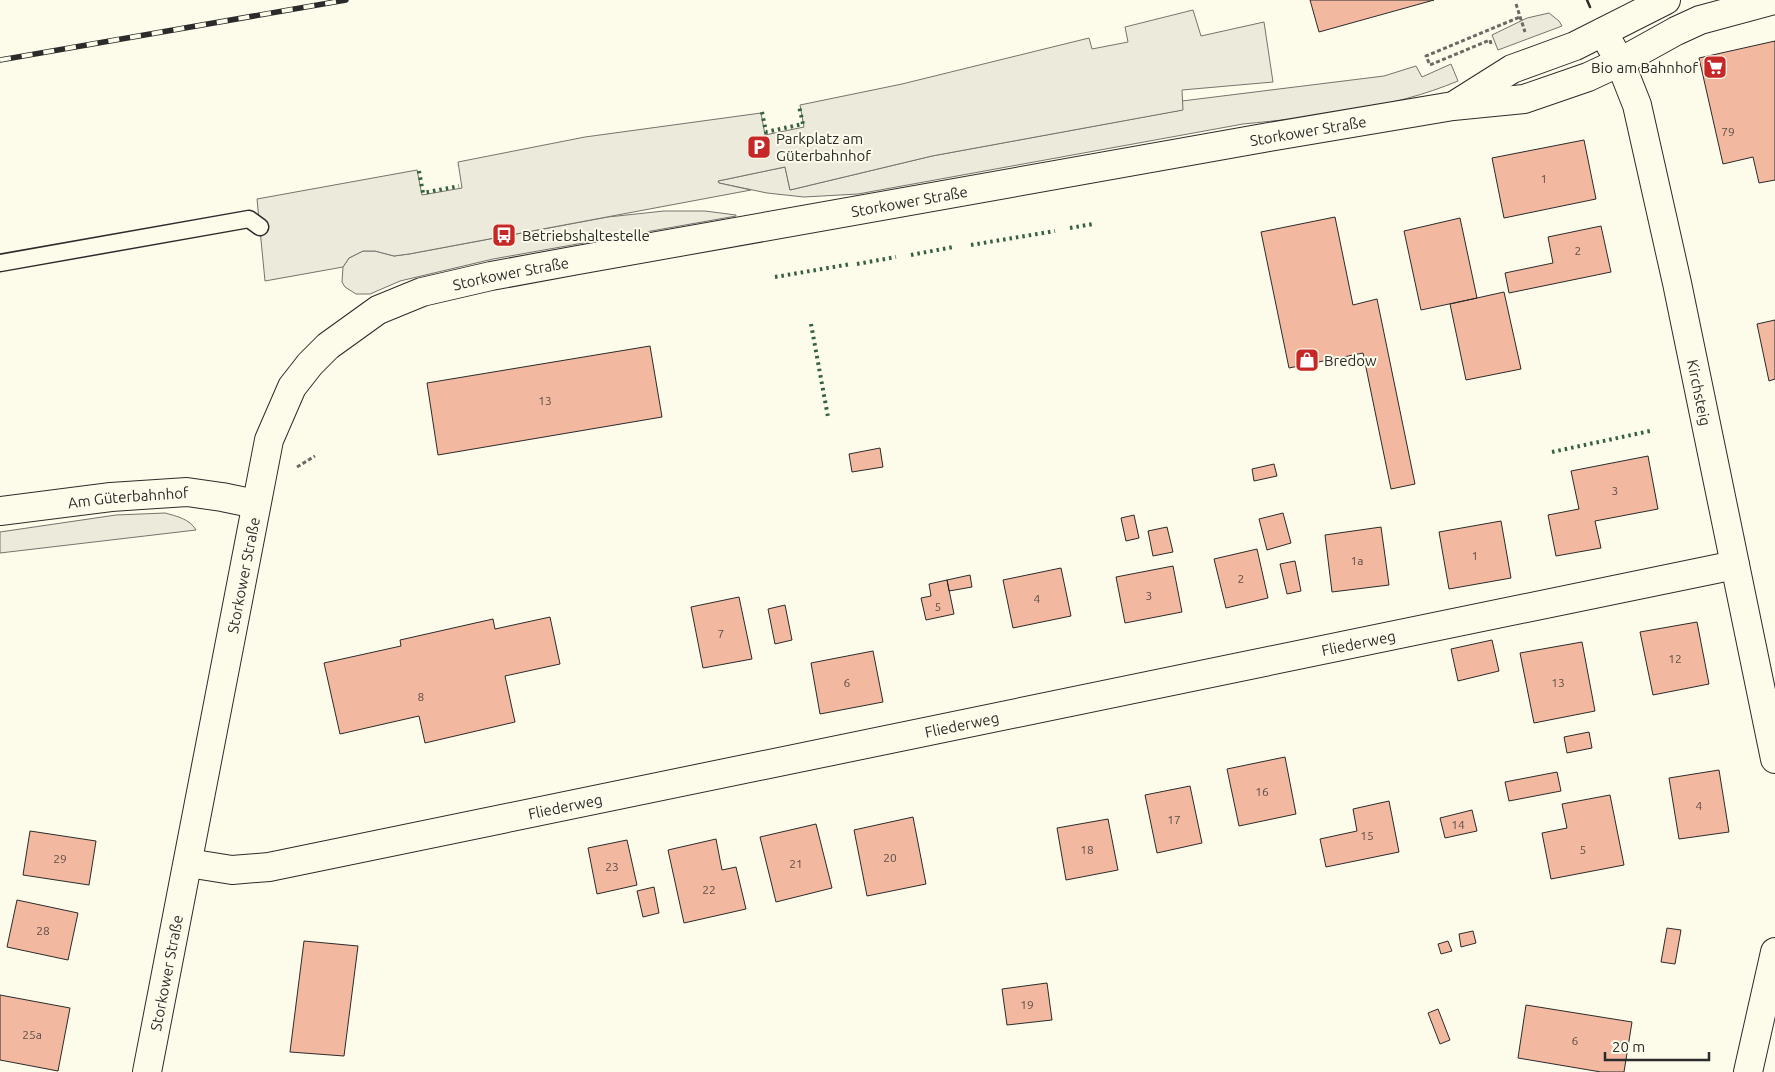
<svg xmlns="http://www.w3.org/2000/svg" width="1775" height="1072" font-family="Ubuntu,sans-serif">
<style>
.green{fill:#ecebdb;stroke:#74746e}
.parking{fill:#eceadb;stroke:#74746e}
.building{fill:#f2b8a0;stroke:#2b2b2b}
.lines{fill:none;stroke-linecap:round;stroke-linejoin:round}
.service-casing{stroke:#2b2b2b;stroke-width:19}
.minor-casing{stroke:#2b2b2b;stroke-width:30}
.secondary-casing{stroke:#2b2b2b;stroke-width:30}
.path{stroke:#6a6964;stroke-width:3;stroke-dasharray:4 2.5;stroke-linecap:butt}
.service{stroke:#fdfbea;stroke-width:16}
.minor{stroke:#fdfbea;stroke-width:28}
.secondary{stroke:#fdfbea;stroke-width:28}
.rail-casing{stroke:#2b2b2b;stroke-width:5.5}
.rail{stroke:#fdfbea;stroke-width:4;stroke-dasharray:11;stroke-linecap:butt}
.hedge{stroke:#34623c;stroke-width:4;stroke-dasharray:2.5 4;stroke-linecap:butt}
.wall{stroke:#2b2b2b;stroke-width:2.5}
.labels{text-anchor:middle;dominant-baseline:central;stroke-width:4;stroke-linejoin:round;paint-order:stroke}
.number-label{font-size:12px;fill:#5d4e48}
.poi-label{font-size:15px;fill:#2b2b2b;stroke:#fdfbea;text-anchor:start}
.street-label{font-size:15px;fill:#2b2b2b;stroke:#fdfbea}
</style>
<rect width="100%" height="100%" fill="#fdfbea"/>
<!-- green -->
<path class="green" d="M 1549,13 L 1559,21 L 1562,26 L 1498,50 L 1492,35 L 1527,18 Z
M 1451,64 L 1458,81 C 1391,109 1315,117 1243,124 L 858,194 L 804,197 L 767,193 L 719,183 L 718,181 L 785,167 L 790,190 L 932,156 L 1182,110 L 1182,101 L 1384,76 L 1416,66 L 1422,77 Z
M 664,211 L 705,211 L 736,215 L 736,216 L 493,259 L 400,281 L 370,294 L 356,294 L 345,287 L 342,282 L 343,267 L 349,258 L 363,251 L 375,251 L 394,256 L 409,254 L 608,217 Z
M 165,513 C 176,516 190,519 196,530 L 0,553 L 0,532 L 116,515 Z"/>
<!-- parking -->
<path class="parking" d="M 1193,10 L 1201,36 L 1264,22 L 1273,82 L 1182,90 L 1183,110 L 932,156 L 790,190 L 785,167 L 718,181 L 719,183 L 751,190 L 409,254 L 394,256 L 375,251 L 363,251 L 349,258 L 343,267 L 265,281 L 257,199 L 417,170 L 422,195 L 462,188 L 458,162 L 585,137 L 761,113 L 765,135 L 804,127 L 800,105 L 902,84 L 1089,38 L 1092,49 L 1128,42 L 1125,27 Z"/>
<!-- building -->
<path class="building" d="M 1310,0 L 1434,0 L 1319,32 Z
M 1775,41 L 1775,180 L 1759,183 L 1753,157 L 1723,164 L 1699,58 Z
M 1584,140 L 1596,199 L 1504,218 L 1492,158 Z
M 1335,217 L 1353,305 L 1377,299 L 1415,484 L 1391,489 L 1363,353 L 1289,368 L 1261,232 Z
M 1460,218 L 1477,298 L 1421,310 L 1404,231 Z
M 1601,226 L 1611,272 L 1509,293 L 1505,273 L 1553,263 L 1548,237 Z
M 1504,292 L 1521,369 L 1466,380 L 1450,304 Z
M 1775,320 L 1775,379 L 1769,381 L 1757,324 Z
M 650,346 L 662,417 L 438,455 L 427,383 Z
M 880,448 L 883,467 L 852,472 L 849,454 Z
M 1648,456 L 1658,509 L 1595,521 L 1601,548 L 1556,556 L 1548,515 L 1579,509 L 1571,471 Z
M 1274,464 L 1277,476 L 1254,481 L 1252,469 Z
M 1283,513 L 1291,543 L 1267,550 L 1259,519 Z
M 1134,515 L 1139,538 L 1126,541 L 1121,518 Z
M 1501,521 L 1511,578 L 1449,589 L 1439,532 Z
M 1167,527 L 1173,552 L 1153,556 L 1148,531 Z
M 1381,527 L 1389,585 L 1332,592 L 1325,535 Z
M 1257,549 L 1268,598 L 1226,608 L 1214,559 Z
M 1295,561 L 1301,591 L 1287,594 L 1280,564 Z
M 1173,566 L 1182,612 L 1125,623 L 1116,577 Z
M 1061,568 L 1071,616 L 1013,628 L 1003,580 Z
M 970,575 L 972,587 L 949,591 L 947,580 Z
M 947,580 L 954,614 L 926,620 L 921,598 L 931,596 L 929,584 Z
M 739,597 L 752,659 L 703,668 L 691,607 Z
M 785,605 L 792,640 L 775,644 L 768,609 Z
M 550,617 L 560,664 L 505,676 L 515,722 L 425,743 L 419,716 L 340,734 L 324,663 L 401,646 L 400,640 L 493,619 L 495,629 Z
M 1697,622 L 1709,684 L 1653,695 L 1640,632 Z
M 1492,640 L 1499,671 L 1458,681 L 1451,649 Z
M 1582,642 L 1595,711 L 1534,723 L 1520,653 Z
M 873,651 L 883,702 L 820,714 L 811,663 Z
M 1589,732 L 1592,748 L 1567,753 L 1564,737 Z
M 1285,757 L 1296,814 L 1239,826 L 1227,769 Z
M 1719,770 L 1729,832 L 1679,839 L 1669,778 Z
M 1557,772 L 1561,791 L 1509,801 L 1505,782 Z
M 1190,786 L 1202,843 L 1157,853 L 1145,795 Z
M 1610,795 L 1624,865 L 1551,879 L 1542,833 L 1567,828 L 1562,804 Z
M 1389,801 L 1399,852 L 1326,867 L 1320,839 L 1357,831 L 1353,809 Z
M 1472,810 L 1477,831 L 1445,838 L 1440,818 Z
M 913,817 L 926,884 L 867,896 L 854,830 Z
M 1108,819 L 1118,870 L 1066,880 L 1057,828 Z
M 816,824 L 832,888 L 776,902 L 760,837 Z
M 30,831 L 96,841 L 89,885 L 23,875 Z
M 716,839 L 722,870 L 736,867 L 746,909 L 684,923 L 668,850 Z
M 627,840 L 637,885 L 597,894 L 588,848 Z
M 654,887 L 659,913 L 643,917 L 637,891 Z
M 17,900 L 78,913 L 68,960 L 7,947 Z
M 1667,928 L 1681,930 L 1675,964 L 1661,962 Z
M 1473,931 L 1476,943 L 1461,947 L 1459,934 Z
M 304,941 L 358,946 L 344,1056 L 290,1052 Z
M 1448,941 L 1452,951 L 1441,954 L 1438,944 Z
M 1047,983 L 1052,1020 L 1007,1025 L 1002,989 Z
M 0,995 L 70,1008 L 58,1071 L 0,1060 Z
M 1526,1005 L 1632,1022 L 1624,1072 L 1601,1072 L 1518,1058 Z
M 1438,1009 L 1450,1040 L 1440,1044 L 1428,1013 Z"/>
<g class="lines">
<!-- service casing -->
<g class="service-casing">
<path id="service" d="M 0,263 L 249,219 L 260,227"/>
</g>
<!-- minor casing -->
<g class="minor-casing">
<g id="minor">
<path id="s1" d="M 1603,32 L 1620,62 L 1637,105 L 1677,283 L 1775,759"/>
<path id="s2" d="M 0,511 L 111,497 L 187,492 L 222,497 L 256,504"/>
<path id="s3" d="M 188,863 L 232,870 L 269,867 L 1735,565"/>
<path d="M 1748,1072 L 1775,952"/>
</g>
</g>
<!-- secondary casing -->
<g class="secondary-casing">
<g id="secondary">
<path d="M 1458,103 L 1512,69 L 1575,46 L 1666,0"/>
<path id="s4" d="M 147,1072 L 269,440 L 292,387 L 310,364 L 328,346 L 378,310 L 422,292 L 491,276 L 578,260 L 1269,137 L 1453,106 L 1524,99 L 1588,77 L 1620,62 L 1676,31 L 1700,20 L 1774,0"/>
</g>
</g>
<!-- path -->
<path class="path" d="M 1516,4 L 1525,32
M 1491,44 L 1490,40 L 1430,65 L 1426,56 L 1520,17
M 297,467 L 315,456"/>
<!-- service -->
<use href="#service" class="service"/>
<!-- minor -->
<use href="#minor" class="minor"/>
<!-- secondary -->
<use href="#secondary" class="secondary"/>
<!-- rail casing -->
<g class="rail-casing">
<path id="rail" d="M 0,60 L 346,0"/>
</g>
<!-- rail -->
<use href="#rail" class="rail"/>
<!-- hedge -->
<path class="hedge" d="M 762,112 L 766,132 L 803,124 L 799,106
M 419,171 L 423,193 L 459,186
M 1070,228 L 1093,224
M 971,245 L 1055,231
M 911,255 L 953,247
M 857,264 L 896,257
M 775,277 L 851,264
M 811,324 L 828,417
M 1552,452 L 1650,431"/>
<!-- wall -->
<path class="wall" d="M 1587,0 L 1590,7"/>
</g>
<!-- icons -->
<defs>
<g id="supermarket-square" transform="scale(1.25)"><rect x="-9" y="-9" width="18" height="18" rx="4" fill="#c62828" stroke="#fdfbea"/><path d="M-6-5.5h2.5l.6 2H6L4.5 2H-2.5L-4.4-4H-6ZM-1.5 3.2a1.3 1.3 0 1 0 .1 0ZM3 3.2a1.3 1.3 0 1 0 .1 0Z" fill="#fff"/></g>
<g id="parking-square" transform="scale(1.25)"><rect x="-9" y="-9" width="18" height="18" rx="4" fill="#c62828" stroke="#fdfbea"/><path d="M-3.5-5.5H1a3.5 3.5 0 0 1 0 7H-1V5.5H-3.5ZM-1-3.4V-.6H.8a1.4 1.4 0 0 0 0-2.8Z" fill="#fff"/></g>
<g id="bus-square" transform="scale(1.25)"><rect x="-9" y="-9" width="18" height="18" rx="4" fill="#c62828" stroke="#fdfbea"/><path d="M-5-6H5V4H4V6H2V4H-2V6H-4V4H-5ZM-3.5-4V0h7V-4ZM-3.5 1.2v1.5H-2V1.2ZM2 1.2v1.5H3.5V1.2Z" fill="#fff"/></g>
<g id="shop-square" transform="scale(1.25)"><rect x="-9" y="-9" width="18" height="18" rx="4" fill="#c62828" stroke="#fdfbea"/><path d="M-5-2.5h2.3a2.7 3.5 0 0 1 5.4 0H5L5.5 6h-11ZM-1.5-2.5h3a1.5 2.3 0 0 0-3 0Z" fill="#fff"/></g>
</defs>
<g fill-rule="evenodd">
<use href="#supermarket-square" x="1715" y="67"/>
<use href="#parking-square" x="759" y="147"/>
<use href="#bus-square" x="504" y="235"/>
<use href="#shop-square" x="1307" y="360"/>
</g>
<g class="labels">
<!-- number labels -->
<g class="number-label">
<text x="1728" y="131">79</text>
<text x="1544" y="178">1</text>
<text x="1578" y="250">2</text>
<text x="545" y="400">13</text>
<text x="1615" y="490">3</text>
<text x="1475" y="555">1</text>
<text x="1357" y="560">1a</text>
<text x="1241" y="578">2</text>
<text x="1149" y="595">3</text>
<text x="1037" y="598">4</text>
<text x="938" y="606">5</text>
<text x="721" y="633">7</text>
<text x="1675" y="658">12</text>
<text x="847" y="682">6</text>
<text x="1558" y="682">13</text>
<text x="421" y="696">8</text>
<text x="1262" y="791">16</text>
<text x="1699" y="805">4</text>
<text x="1174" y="819">17</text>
<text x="1458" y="824">14</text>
<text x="1367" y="835">15</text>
<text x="1087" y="849">18</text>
<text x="1583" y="849">5</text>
<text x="890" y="857">20</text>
<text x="60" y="858">29</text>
<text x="796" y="863">21</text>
<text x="612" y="866">23</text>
<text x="709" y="889">22</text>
<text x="43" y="930">28</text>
<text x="1027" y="1004">19</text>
<text x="32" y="1034">25a</text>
<text x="1575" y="1040">6</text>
</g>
<!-- poi labels -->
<g class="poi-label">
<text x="1698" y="67" text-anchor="end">Bio am Bahnhof</text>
<text x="776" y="138">Parkplatz am<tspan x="776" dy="17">Güterbahnhof</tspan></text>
<text x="522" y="235">Betriebshaltestelle</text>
<text x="1324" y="360">Bredow</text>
</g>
<!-- street labels -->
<g class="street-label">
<text stroke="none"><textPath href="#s4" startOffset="1766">Storkower Straße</textPath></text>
<text stroke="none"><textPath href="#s4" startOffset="1361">Storkower Straße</textPath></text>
<text stroke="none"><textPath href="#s4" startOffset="956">Storkower Straße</textPath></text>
<text stroke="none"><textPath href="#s1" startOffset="375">Kirchsteig</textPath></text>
<text stroke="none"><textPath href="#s2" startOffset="129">Am Güterbahnhof</textPath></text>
<text stroke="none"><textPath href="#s4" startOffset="506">Storkower Straße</textPath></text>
<text stroke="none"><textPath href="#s3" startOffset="1194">Fliederweg</textPath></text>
<text stroke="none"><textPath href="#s3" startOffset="789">Fliederweg</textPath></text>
<text stroke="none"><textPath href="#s3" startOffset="384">Fliederweg</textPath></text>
<text stroke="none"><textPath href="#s4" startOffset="101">Storkower Straße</textPath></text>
</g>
</g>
<!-- scale -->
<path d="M1605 1052v8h104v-8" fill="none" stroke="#2b2b2b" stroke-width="2.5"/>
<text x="1612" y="1052" font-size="15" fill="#2b2b2b" stroke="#fdfbea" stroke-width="4" paint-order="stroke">20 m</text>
</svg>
